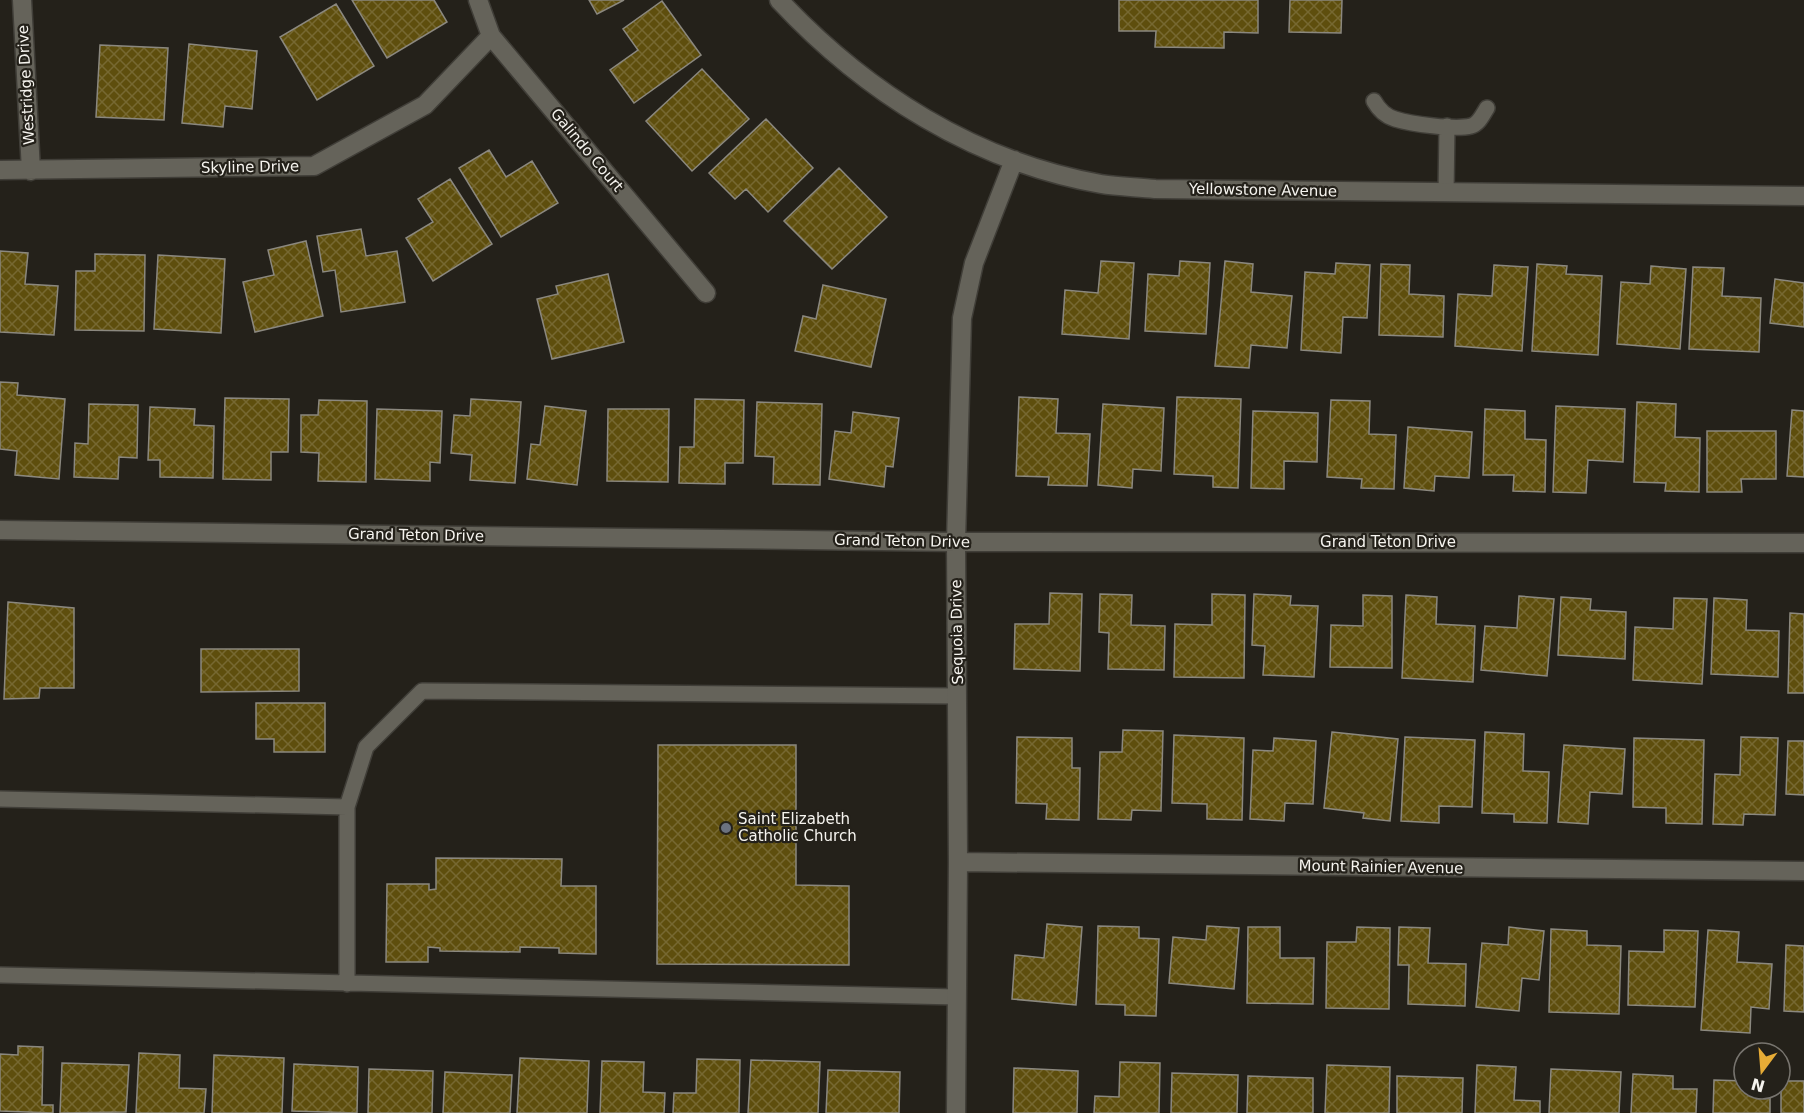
<svg xmlns="http://www.w3.org/2000/svg" width="1804" height="1113" font-family="'DejaVu Sans',sans-serif">
<style>
.building{fill:url(#building-cross-hatch);stroke:#8b887f;stroke-width:1.5}
.lines{fill:none;stroke-linecap:round;stroke-linejoin:round}
.lane-casing{stroke:#403e38;stroke-width:18}
.street-casing{stroke:#403e38;stroke-width:21}
.lane{stroke:#65635a;stroke-width:15}
.street{stroke:#65635a;stroke-width:18}
.worship-dot{fill:#6b7280;stroke:#24211a;stroke-width:2}
.labels{text-anchor:middle;dominant-baseline:central;stroke-width:4.5;stroke-linejoin:round;paint-order:stroke}
.street-label{font-size:15px;fill:#f6f4ef;stroke:#24211a}
.poi-label{font-size:15px;fill:#f6f4ef;stroke:#24211a;text-anchor:start}
</style>
<defs>
<pattern id="building-cross-hatch" width="8" height="8" patternUnits="userSpaceOnUse" patternTransform="scale(1.5)"><rect width="8" height="8" fill="#5e4e0d"/><path d="M0 0l8 8M0 8l8-8" fill="none" stroke="#766831"/></pattern>
</defs>
<rect width="100%" height="100%" fill="#24211a"/>
<!-- building -->
<path class="building" d="M 352,0 L 434,0 L 447,22 L 387,58 Z
M 589,0 L 624,0 L 597,14 Z
M 1119,0 L 1258,0 L 1258,33 L 1224,32 L 1224,48 L 1155,47 L 1156,31 L 1119,31 Z
M 1290,0 L 1342,0 L 1341,33 L 1289,32 Z
M 662,1 L 701,55 L 634,103 L 610,70 L 638,50 L 623,29 Z
M 336,4 L 374,66 L 317,100 L 280,37 Z
M 189,44 L 257,51 L 252,109 L 225,106 L 223,127 L 182,123 Z
M 100,45 L 168,48 L 164,120 L 96,117 Z
M 702,69 L 749,119 L 692,171 L 646,121 Z
M 766,119 L 813,168 L 768,212 L 746,189 L 735,199 L 709,173 Z
M 489,150 L 506,177 L 532,161 L 558,203 L 501,237 L 459,168 Z
M 839,168 L 887,217 L 832,269 L 784,221 Z
M 450,179 L 492,244 L 433,281 L 406,238 L 433,222 L 418,199 Z
M 361,229 L 366,256 L 397,251 L 405,302 L 341,312 L 335,270 L 323,272 L 317,236 Z
M 306,241 L 323,316 L 255,332 L 243,282 L 274,275 L 268,250 Z
M 0,251 L 28,253 L 25,284 L 58,286 L 54,335 L 0,332 Z
M 95,254 L 145,255 L 144,331 L 75,330 L 76,271 L 95,271 Z
M 158,255 L 225,259 L 221,333 L 154,329 Z
M 1101,261 L 1134,263 L 1129,339 L 1062,334 L 1065,290 L 1098,293 Z
M 1180,261 L 1210,263 L 1206,334 L 1145,331 L 1148,274 L 1179,276 Z
M 1225,261 L 1253,264 L 1251,292 L 1292,296 L 1287,348 L 1251,345 L 1249,368 L 1215,366 Z
M 1336,263 L 1370,265 L 1367,318 L 1343,317 L 1341,353 L 1301,350 L 1305,272 L 1335,274 Z
M 1381,264 L 1410,265 L 1409,294 L 1444,296 L 1443,337 L 1379,335 Z
M 1537,264 L 1567,266 L 1566,274 L 1602,276 L 1598,355 L 1532,351 Z
M 1494,265 L 1528,267 L 1522,351 L 1455,346 L 1458,294 L 1492,296 Z
M 1651,266 L 1686,269 L 1680,349 L 1617,344 L 1621,282 L 1650,284 Z
M 1693,267 L 1724,268 L 1722,296 L 1761,298 L 1759,352 L 1689,349 Z
M 608,274 L 624,342 L 552,359 L 537,299 L 558,294 L 556,286 Z
M 1775,279 L 1804,283 L 1804,327 L 1770,323 Z
M 823,285 L 886,299 L 871,367 L 795,351 L 803,316 L 816,319 Z
M 0,382 L 18,383 L 17,395 L 65,399 L 59,479 L 15,475 L 17,451 L 0,449 Z
M 1019,397 L 1058,399 L 1056,433 L 1090,434 L 1087,486 L 1048,485 L 1049,477 L 1016,476 Z
M 1177,397 L 1241,399 L 1238,488 L 1213,487 L 1213,476 L 1174,474 Z
M 225,398 L 289,399 L 288,452 L 271,452 L 271,480 L 223,479 Z
M 471,399 L 521,402 L 515,483 L 470,480 L 472,455 L 451,453 L 454,415 L 470,416 Z
M 695,399 L 744,400 L 743,463 L 725,463 L 725,484 L 679,483 L 680,447 L 694,447 Z
M 319,400 L 367,401 L 366,482 L 318,481 L 319,453 L 301,452 L 301,415 L 318,415 Z
M 1331,400 L 1370,401 L 1369,434 L 1396,435 L 1394,489 L 1361,488 L 1362,479 L 1327,477 Z
M 757,402 L 822,404 L 820,485 L 773,484 L 774,457 L 755,456 Z
M 1637,402 L 1676,404 L 1675,437 L 1700,438 L 1699,492 L 1665,491 L 1666,483 L 1634,482 Z
M 89,404 L 138,405 L 137,458 L 119,457 L 118,479 L 74,477 L 75,443 L 88,444 Z
M 1103,404 L 1164,408 L 1161,471 L 1133,469 L 1132,488 L 1098,485 Z
M 545,406 L 586,411 L 577,485 L 527,479 L 531,444 L 540,445 Z
M 1556,406 L 1625,409 L 1623,462 L 1588,460 L 1586,493 L 1553,492 Z
M 150,407 L 195,409 L 194,425 L 214,426 L 213,478 L 160,477 L 160,460 L 148,460 Z
M 377,409 L 442,411 L 440,463 L 430,462 L 430,481 L 375,479 Z
M 608,409 L 669,409 L 668,482 L 607,481 Z
M 1485,409 L 1525,411 L 1525,439 L 1546,440 L 1545,492 L 1513,491 L 1514,475 L 1483,475 Z
M 1792,410 L 1804,411 L 1804,477 L 1787,476 Z
M 1253,411 L 1318,413 L 1317,462 L 1284,461 L 1284,489 L 1251,488 Z
M 853,412 L 899,418 L 893,467 L 886,466 L 884,487 L 829,479 L 835,431 L 851,433 Z
M 1408,427 L 1472,432 L 1469,478 L 1435,476 L 1434,491 L 1404,488 Z
M 1707,431 L 1776,431 L 1776,479 L 1741,479 L 1742,492 L 1707,492 Z
M 1050,593 L 1082,594 L 1080,671 L 1014,669 L 1015,624 L 1049,624 Z
M 1100,594 L 1132,595 L 1131,625 L 1165,626 L 1164,670 L 1108,669 L 1109,633 L 1099,632 Z
M 1212,594 L 1245,595 L 1244,678 L 1174,677 L 1175,624 L 1212,625 Z
M 1254,594 L 1291,596 L 1290,605 L 1318,606 L 1314,677 L 1263,675 L 1265,646 L 1252,645 Z
M 1363,595 L 1392,596 L 1392,668 L 1330,667 L 1331,625 L 1363,626 Z
M 1406,595 L 1437,597 L 1436,624 L 1475,626 L 1473,682 L 1402,678 Z
M 1519,596 L 1554,599 L 1547,676 L 1481,670 L 1485,626 L 1517,628 Z
M 1561,597 L 1591,599 L 1590,610 L 1626,612 L 1625,659 L 1558,655 Z
M 1674,598 L 1707,599 L 1702,684 L 1633,680 L 1635,627 L 1673,629 Z
M 1714,598 L 1747,600 L 1746,630 L 1779,631 L 1778,677 L 1711,674 Z
M 8,602 L 74,608 L 74,688 L 40,688 L 39,698 L 4,699 Z
M 1790,613 L 1804,614 L 1804,693 L 1788,693 Z
M 201,649 L 299,649 L 299,691 L 201,692 Z
M 256,703 L 325,703 L 325,752 L 274,752 L 274,739 L 256,739 Z
M 1123,730 L 1163,731 L 1161,811 L 1132,810 L 1131,820 L 1098,819 L 1100,752 L 1122,752 Z
M 1332,732 L 1398,739 L 1390,821 L 1363,818 L 1364,813 L 1324,808 Z
M 1485,732 L 1524,734 L 1523,771 L 1549,772 L 1547,823 L 1514,822 L 1514,814 L 1482,813 Z
M 1174,735 L 1244,738 L 1242,820 L 1207,819 L 1207,804 L 1172,803 Z
M 1017,737 L 1072,738 L 1072,768 L 1080,768 L 1079,820 L 1046,819 L 1047,804 L 1016,803 Z
M 1405,737 L 1475,740 L 1472,807 L 1439,806 L 1439,823 L 1401,821 Z
M 1741,737 L 1778,738 L 1775,815 L 1744,814 L 1743,825 L 1713,824 L 1715,774 L 1740,775 Z
M 1274,738 L 1316,741 L 1313,804 L 1285,803 L 1284,821 L 1250,819 L 1253,750 L 1273,751 Z
M 1634,738 L 1704,740 L 1702,824 L 1666,823 L 1666,808 L 1633,807 Z
M 1788,741 L 1804,741 L 1804,795 L 1786,794 Z
M 658,745 L 796,745 L 796,885 L 849,886 L 849,965 L 657,964 Z
M 1564,745 L 1625,749 L 1622,794 L 1590,792 L 1588,824 L 1558,822 Z
M 436,858 L 562,859 L 561,886 L 596,886 L 596,954 L 559,953 L 559,948 L 520,947 L 520,952 L 440,951 L 440,948 L 428,947 L 428,962 L 386,962 L 387,884 L 429,884 L 429,890 L 436,889 Z
M 1047,924 L 1082,927 L 1076,1005 L 1012,999 L 1015,955 L 1044,958 Z
M 1098,926 L 1139,927 L 1139,938 L 1159,939 L 1156,1016 L 1125,1015 L 1125,1005 L 1096,1004 Z
M 1207,926 L 1239,928 L 1234,989 L 1169,983 L 1173,937 L 1206,940 Z
M 1248,927 L 1280,927 L 1280,958 L 1314,958 L 1313,1004 L 1247,1003 Z
M 1357,927 L 1390,928 L 1389,1009 L 1326,1008 L 1327,942 L 1356,942 Z
M 1399,927 L 1430,928 L 1428,963 L 1466,964 L 1465,1006 L 1408,1004 L 1409,965 L 1398,965 Z
M 1509,927 L 1544,931 L 1539,980 L 1522,978 L 1519,1011 L 1476,1007 L 1482,943 L 1508,945 Z
M 1551,929 L 1587,931 L 1587,945 L 1621,946 L 1619,1014 L 1549,1012 Z
M 1664,930 L 1698,931 L 1695,1007 L 1628,1005 L 1629,951 L 1664,952 Z
M 1708,930 L 1739,932 L 1737,962 L 1772,964 L 1769,1009 L 1751,1007 L 1750,1033 L 1701,1030 Z
M 1786,945 L 1804,946 L 1804,1012 L 1784,1011 Z
M 18,1046 L 43,1047 L 42,1105 L 53,1105 L 53,1113 L 0,1111 L 0,1054 L 18,1055 Z
M 139,1053 L 180,1055 L 179,1088 L 206,1089 L 204,1113 L 136,1113 Z
M 214,1055 L 284,1058 L 282,1113 L 212,1113 Z
M 520,1058 L 589,1061 L 587,1113 L 517,1113 Z
M 697,1059 L 740,1060 L 739,1113 L 673,1113 L 674,1093 L 696,1093 Z
M 751,1060 L 820,1062 L 818,1113 L 748,1113 Z
M 602,1061 L 644,1062 L 643,1092 L 665,1093 L 664,1113 L 600,1113 Z
M 1120,1062 L 1160,1063 L 1159,1113 L 1094,1113 L 1095,1096 L 1119,1097 Z
M 62,1063 L 129,1065 L 126,1112 L 60,1113 Z
M 294,1064 L 358,1067 L 357,1113 L 292,1111 Z
M 1327,1065 L 1390,1067 L 1389,1113 L 1325,1113 Z
M 1477,1065 L 1516,1067 L 1514,1100 L 1540,1101 L 1540,1113 L 1475,1113 Z
M 1014,1068 L 1078,1071 L 1077,1113 L 1013,1113 Z
M 369,1069 L 433,1071 L 432,1113 L 368,1113 Z
M 1551,1069 L 1621,1072 L 1619,1113 L 1549,1113 Z
M 828,1070 L 900,1072 L 899,1113 L 826,1113 Z
M 445,1072 L 512,1075 L 510,1113 L 443,1113 Z
M 1172,1073 L 1238,1075 L 1237,1113 L 1171,1113 Z
M 1633,1074 L 1673,1076 L 1673,1089 L 1697,1089 L 1696,1113 L 1631,1113 Z
M 1248,1076 L 1313,1078 L 1313,1113 L 1247,1113 Z
M 1397,1076 L 1463,1078 L 1462,1113 L 1397,1113 Z
M 1714,1080 L 1744,1081 L 1744,1089 L 1770,1089 L 1770,1113 L 1713,1113 Z
M 1781,1081 L 1804,1081 L 1804,1113 L 1781,1113 Z"/>
<g class="lines">
<!-- lane casing -->
<g class="lane-casing">
<path id="lane" d="M 1374,101 C 1379,110 1385,116 1395,119 C 1411,124 1455,130 1471,126 C 1479,124 1483,114 1487,108
M 1446,193 L 1447,126
M 0,799 L 347,807 L 366,747 L 422,691 L 958,696
M 347,807 L 347,984
M 0,975 L 957,997"/>
</g>
<!-- street casing -->
<g class="street-casing">
<path id="street" d="M 22,0 L 31,171
M 478,0 L 491,36 L 706,293
M 779,0 C 865,92 975,162 1101,184 C 1119,187 1138,187 1155,189 L 1804,196
M 0,170 L 314,166 L 425,105 L 491,36
M 0,530 L 956,542 L 1804,543
M 958,862 L 1804,871
M 956,1113 L 958,862 L 956,542 L 962,318 L 974,263 L 1014,160"/>
</g>
<!-- lane -->
<use href="#lane" class="lane"/>
<!-- street -->
<use href="#street" class="street"/>
</g>
<!-- markers -->
<circle class="worship-dot" cx="726" cy="828" r="6"/>
<g class="labels">
<!-- street labels -->
<g class="street-label">
<text transform="translate(26 85) rotate(-93)">Westridge Drive</text>
<text transform="translate(587 150) rotate(50)">Galindo Court</text>
<text transform="translate(250 167) rotate(-1)">Skyline Drive</text>
<text transform="translate(1263 190) rotate(1)">Yellowstone Avenue</text>
<text transform="translate(416 535) rotate(1)">Grand Teton Drive</text>
<text transform="translate(902 541) rotate(1)">Grand Teton Drive</text>
<text x="1388" y="542">Grand Teton Drive</text>
<text transform="translate(957 632) rotate(-91)">Sequoia Drive</text>
<text transform="translate(1381 867) rotate(1)">Mount Rainier Avenue</text>
</g>
<!-- poi labels -->
<g class="poi-label">
<text x="738" y="819">Saint Elizabeth<tspan x="738" dy="17">Catholic Church</tspan></text>
</g>
</g>
<!-- north arrow -->
<g transform="translate(1762 1071) rotate(196)"><circle r="28" fill="#24211a" stroke="#78756f" stroke-width="1.5"/>
<path d="M0-4.5L10 22L0 15L-10 22Z" fill="#e7ac36"/>
<text y="-9" font-size="16" font-weight="bold" text-anchor="middle" fill="#f6f4ef">N</text>
</g>
</svg>
